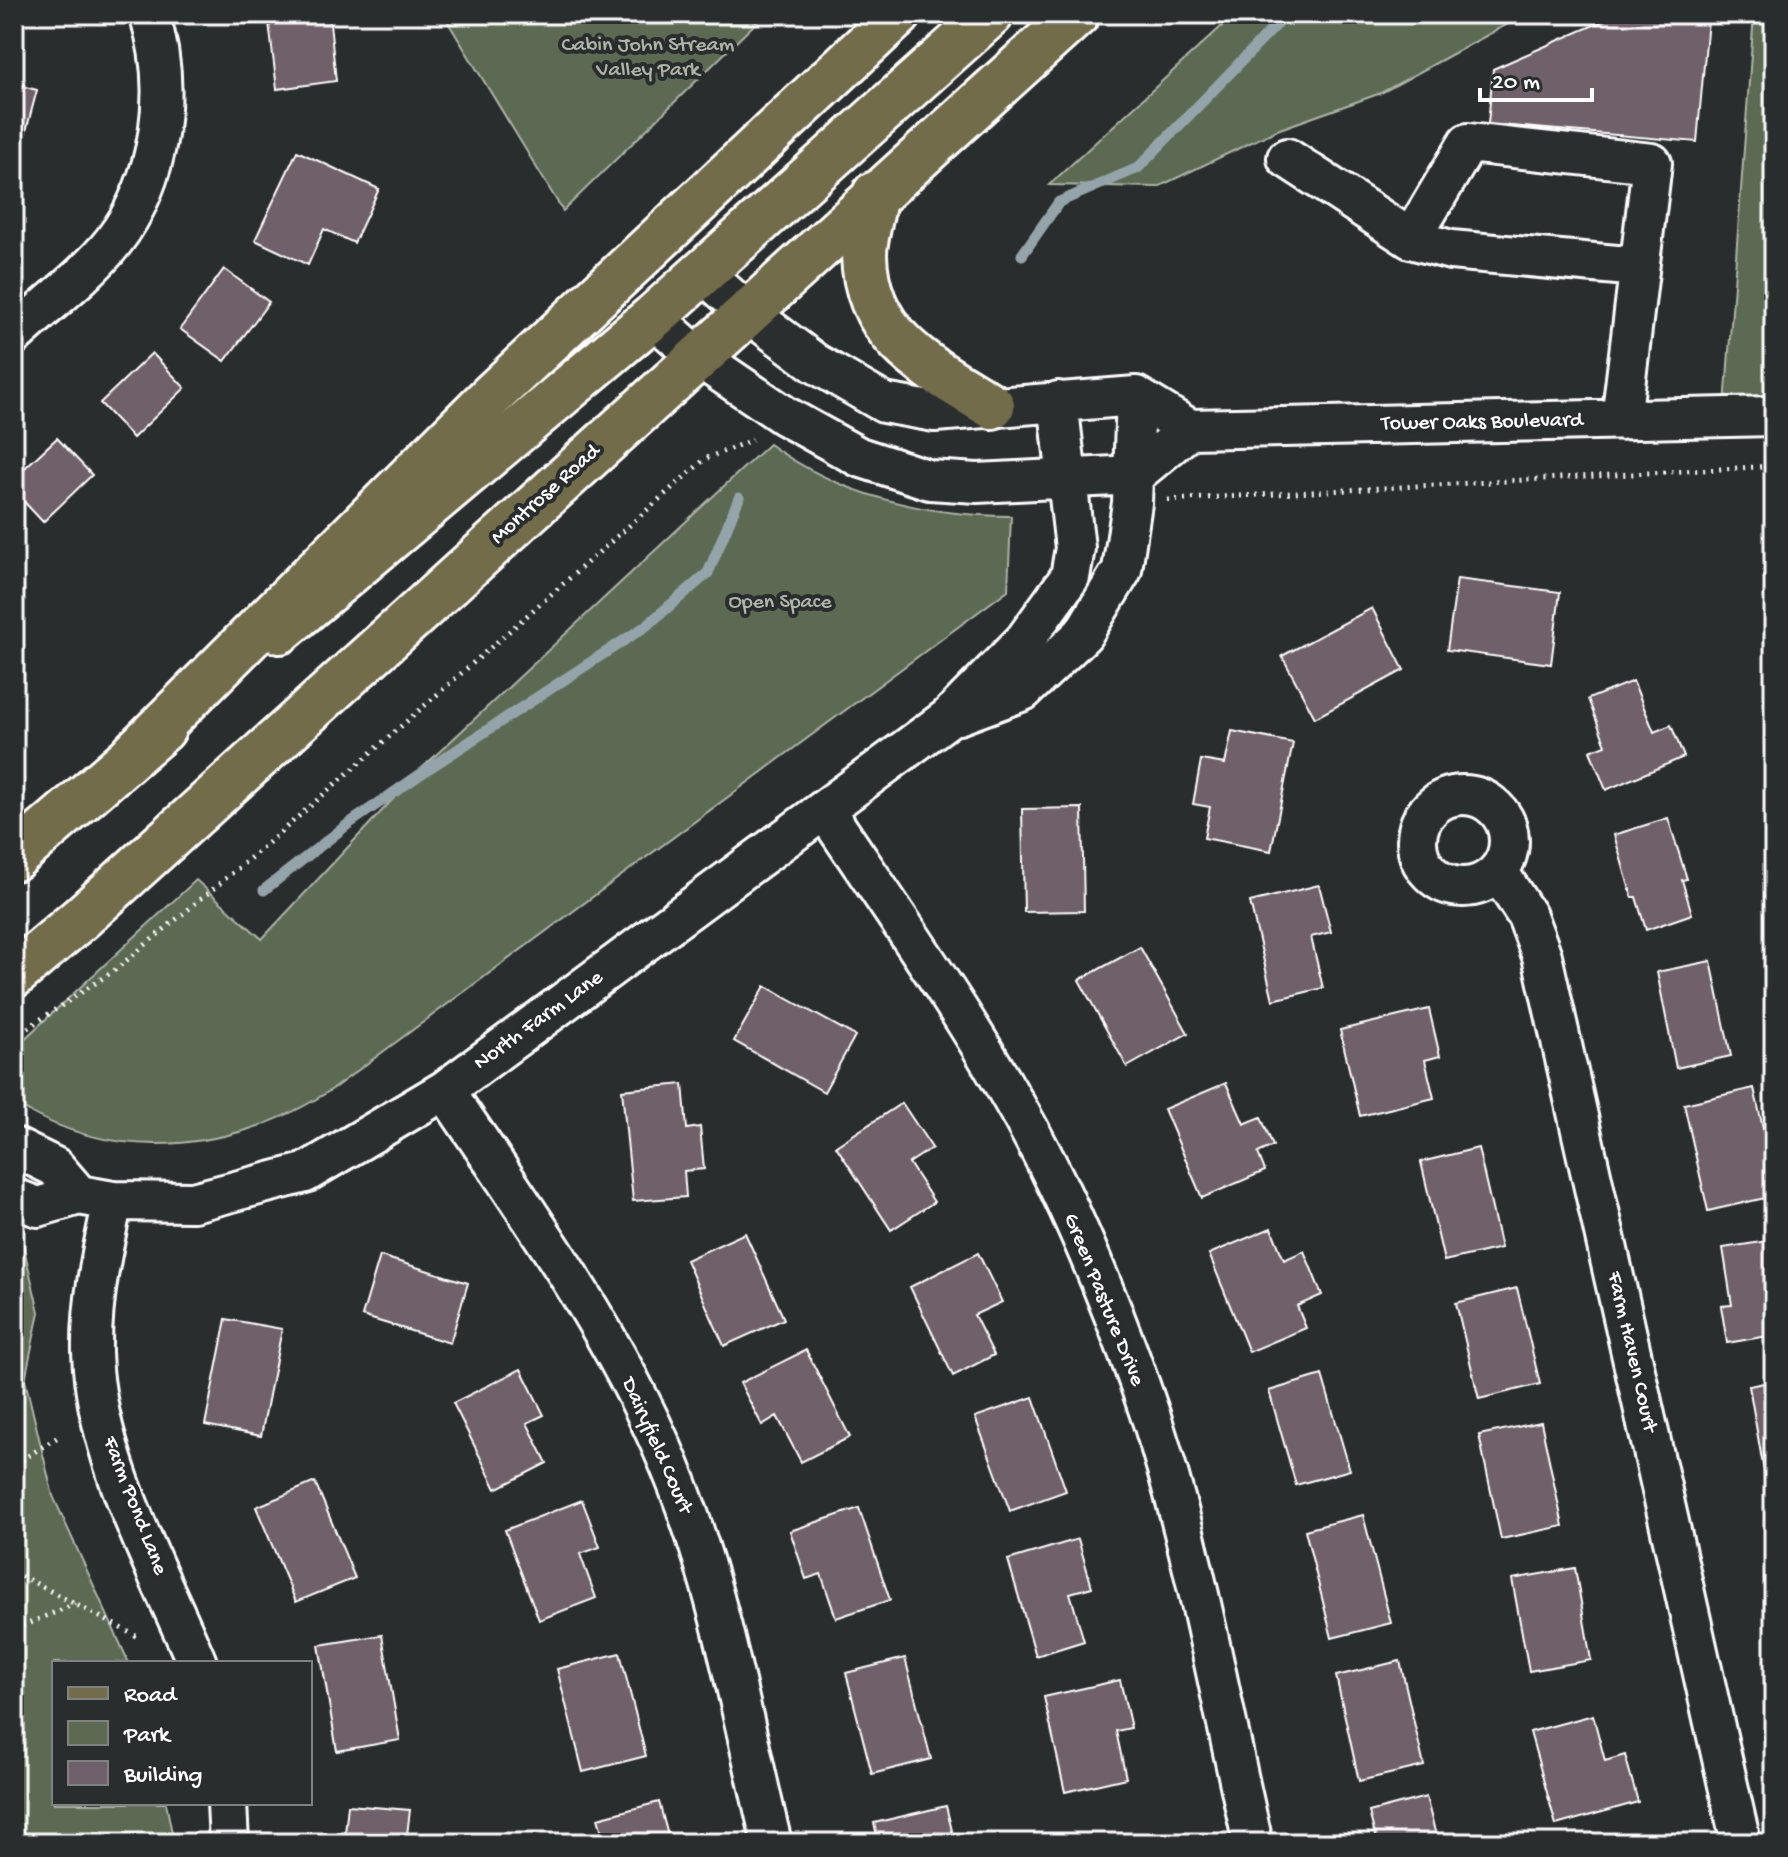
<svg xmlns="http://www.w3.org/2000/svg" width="1788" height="1857" font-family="'Gochi Hand',sans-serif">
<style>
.green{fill:#5c6a52;stroke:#aeb4a8;stroke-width:2}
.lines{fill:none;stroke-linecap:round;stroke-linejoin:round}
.stream{stroke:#94a4aa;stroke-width:11}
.building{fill:#70606b;stroke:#fff;stroke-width:2}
.minor-casing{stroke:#fff;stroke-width:44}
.major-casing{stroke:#fff;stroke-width:50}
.highway-casing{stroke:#fff;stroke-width:50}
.path{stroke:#fff;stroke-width:5;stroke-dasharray:2 6;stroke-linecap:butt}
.minor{stroke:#2a2d2e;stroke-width:38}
.major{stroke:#736c4b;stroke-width:44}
.highway{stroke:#736c4b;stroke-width:44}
.labels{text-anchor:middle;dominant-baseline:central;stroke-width:8;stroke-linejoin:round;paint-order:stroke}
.park-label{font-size:22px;fill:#aeb4a8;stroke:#2a2d2e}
.street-label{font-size:22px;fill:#fff;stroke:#2a2d2e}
</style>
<rect width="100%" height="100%" fill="#2a2d2e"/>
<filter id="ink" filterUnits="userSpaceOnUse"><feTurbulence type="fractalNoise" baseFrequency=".0125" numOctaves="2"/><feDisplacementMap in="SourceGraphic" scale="16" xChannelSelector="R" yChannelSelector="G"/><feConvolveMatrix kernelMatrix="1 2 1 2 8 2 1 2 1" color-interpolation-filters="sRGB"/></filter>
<g filter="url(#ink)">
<!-- green -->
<path class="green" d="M 443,14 L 765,14 L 563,211 Z
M 1235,14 L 1526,14 L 1381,93 L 1277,130 L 1158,187 L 1049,185 Z
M 1754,14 L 1774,14 L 1774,416 L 1724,419 Z
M 769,444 C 839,495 925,516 1011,516 L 1008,590 L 334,1088 C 242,1149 124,1166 24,1109 L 20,1043 L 196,880 L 262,939 L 422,768 Z
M 14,1236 L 22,1240 L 39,1312 L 25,1380 L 53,1496 L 129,1663 L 54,1663 L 54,1803 L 166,1803 L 174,1843 L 14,1843 Z"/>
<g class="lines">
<!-- stream -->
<path class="stream" d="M 1022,255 L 1059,202 L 1138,168 L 1287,14
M 264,890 L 347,825 L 428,769 L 646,626 L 708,573 L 739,498"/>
</g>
<!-- building -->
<path class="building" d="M 268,14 L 329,14 L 336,81 L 277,89 Z
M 1619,14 L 1708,20 L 1697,142 L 1488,124 L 1493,69 Z
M 14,84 L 37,90 L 14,176 Z
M 297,151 L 379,189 L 354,243 L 324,229 L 308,265 L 255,240 Z
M 224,269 L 269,302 L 225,361 L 180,329 Z
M 152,353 L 185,388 L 133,438 L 100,403 Z
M 57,438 L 92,475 L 43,522 L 14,491 L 14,478 Z
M 1457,579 L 1560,592 L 1551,664 L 1447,650 Z
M 1372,608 L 1404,670 L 1315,718 L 1282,656 Z
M 1633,681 L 1654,732 L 1671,725 L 1684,757 L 1606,790 L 1590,751 L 1606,745 L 1588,699 Z
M 1232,731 L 1293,743 L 1271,851 L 1204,838 L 1210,807 L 1193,804 L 1201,760 L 1225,764 Z
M 1082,808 L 1084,911 L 1024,912 L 1022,809 Z
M 1668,818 L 1687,879 L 1682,880 L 1692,914 L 1646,930 L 1636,897 L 1632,897 L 1614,835 Z
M 1319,885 L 1331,932 L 1311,937 L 1323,988 L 1273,1000 L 1250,902 Z
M 1140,947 L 1188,1033 L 1127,1067 L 1079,980 Z
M 1711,961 L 1731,1056 L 1676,1068 L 1657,972 Z
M 765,986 L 855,1036 L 824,1092 L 734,1041 Z
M 1429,1009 L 1440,1056 L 1425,1060 L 1434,1098 L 1360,1116 L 1340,1030 Z
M 1226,1083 L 1244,1124 L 1261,1117 L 1273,1146 L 1258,1153 L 1265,1171 L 1202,1198 L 1164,1109 Z
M 683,1084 L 687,1129 L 700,1127 L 704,1169 L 684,1171 L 686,1197 L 633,1201 L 622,1090 Z
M 1754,1088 L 1774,1178 L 1774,1196 L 1708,1211 L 1684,1104 Z
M 902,1103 L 932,1148 L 909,1163 L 934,1202 L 891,1230 L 836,1146 Z
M 1478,1148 L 1501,1248 L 1444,1261 L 1421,1162 Z
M 1271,1228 L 1284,1260 L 1304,1251 L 1322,1295 L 1297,1306 L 1306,1328 L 1249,1352 L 1209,1254 Z
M 745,1233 L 784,1319 L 724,1346 L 686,1260 Z
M 1774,1240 L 1774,1335 L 1727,1343 L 1721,1306 L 1732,1305 L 1723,1248 Z
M 978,1253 L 1002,1302 L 974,1315 L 994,1355 L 953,1376 L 910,1287 Z
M 380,1256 L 468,1283 L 450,1343 L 362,1316 Z
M 1517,1288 L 1540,1384 L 1479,1399 L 1456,1303 Z
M 226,1319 L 282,1329 L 261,1436 L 205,1425 Z
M 806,1350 L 850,1437 L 801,1462 L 777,1416 L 762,1425 L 740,1383 Z
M 521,1369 L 544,1415 L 527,1423 L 547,1463 L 496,1489 L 453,1403 Z
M 1322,1375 L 1350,1470 L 1296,1485 L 1269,1391 Z
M 1774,1381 L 1774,1487 L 1767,1488 L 1749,1386 Z
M 1033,1397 L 1066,1491 L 1010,1511 L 975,1417 Z
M 1541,1422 L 1563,1526 L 1501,1539 L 1479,1435 Z
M 315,1482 L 355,1578 L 296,1602 L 256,1507 Z
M 582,1500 L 600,1547 L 580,1554 L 596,1598 L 539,1620 L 505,1530 Z
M 859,1508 L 890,1600 L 836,1618 L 821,1574 L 806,1579 L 790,1531 Z
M 1363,1515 L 1391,1623 L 1332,1638 L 1305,1530 Z
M 1078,1539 L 1092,1587 L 1070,1593 L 1084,1641 L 1036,1656 L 1008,1560 Z
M 1575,1568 L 1591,1660 L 1529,1671 L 1512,1579 Z
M 382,1635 L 400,1740 L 337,1751 L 319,1645 Z
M 620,1653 L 646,1756 L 583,1772 L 557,1669 Z
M 905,1658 L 931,1759 L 872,1774 L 846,1673 Z
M 1400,1661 L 1424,1766 L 1359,1781 L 1336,1676 Z
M 1120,1680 L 1131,1728 L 1116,1731 L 1126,1778 L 1065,1792 L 1044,1697 Z
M 1593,1715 L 1605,1761 L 1625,1755 L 1638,1802 L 1556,1825 L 1530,1732 Z
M 1426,1797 L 1438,1843 L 1377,1843 L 1369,1812 Z
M 659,1802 L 670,1843 L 605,1843 L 598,1818 Z
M 348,1805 L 410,1810 L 406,1843 L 344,1843 Z
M 946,1806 L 955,1843 L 879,1843 L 874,1823 Z"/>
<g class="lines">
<!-- minor casing -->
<g class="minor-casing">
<path id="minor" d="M 1287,158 L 1411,239
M 703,273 L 747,312 L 815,363 L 884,403 L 935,412 L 1136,396 L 1190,429 L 1774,416
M 653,317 L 698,357 L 785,416 L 859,457 L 930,480 L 977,483 L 1134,475 L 1190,429
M 14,335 C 45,306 87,275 113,242 C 161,180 174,88 149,14
M 1621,420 L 1652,163 L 1468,143 L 1411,239 L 1451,250 L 1639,267
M 958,715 L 1023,691 L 1083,634 L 1122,570 L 1132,503 L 1136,396
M1417 841a46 46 0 1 1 92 0a46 46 0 1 1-92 0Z
M 825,810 C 900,922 979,1033 1041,1152 C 1082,1231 1124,1336 1152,1420 C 1196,1556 1221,1704 1253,1843
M 1498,871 L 1527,916 L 1542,956 L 1741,1843
M 445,1090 C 530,1217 622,1342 678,1486 C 722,1600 743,1724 772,1843
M 14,1147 L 55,1167 L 79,1195
M 14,1198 L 38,1207 L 79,1195 L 113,1201 L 193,1202 L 305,1173 L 445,1090 L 948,718 L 1024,641 L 1070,577 L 1075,548 L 1058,401
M 113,1201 C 102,1251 91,1301 92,1352 C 95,1457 157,1568 197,1663
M 227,1803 L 229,1843"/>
</g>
<!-- major casing -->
<g class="major-casing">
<path id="major" d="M 875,194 C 872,214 864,236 864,255 C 866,338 930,368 992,406
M 280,631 L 653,317 L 991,14
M 14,858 L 163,729
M 14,975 L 81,918 L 1077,14"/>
</g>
<!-- highway casing -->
<g class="highway-casing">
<path id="highway" d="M 133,754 L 492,395 L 899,14"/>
</g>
<!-- path -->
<path class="path" d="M 1168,500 L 1774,466
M 14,1037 L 115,970 L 266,845 L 705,459 L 752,440
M 14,1448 L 23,1459 L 14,1466
M 14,1492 L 23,1459 L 58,1437
M 14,1572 L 136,1636
M 15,1629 L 75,1604"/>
<!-- minor -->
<use href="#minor" class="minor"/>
<!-- major -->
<use href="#major" class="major"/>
<!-- highway -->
<use href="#highway" class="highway"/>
</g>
</g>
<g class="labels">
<!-- park labels -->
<g class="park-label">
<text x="648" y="46">Cabin John Stream<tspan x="648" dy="25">Valley Park</tspan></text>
<text x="780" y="603">Open Space</text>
</g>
<!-- street labels -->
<g class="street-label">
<text transform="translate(1482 423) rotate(-1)">Tower Oaks Boulevard</text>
<text transform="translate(546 495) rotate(-42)">Montrose Road</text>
<text transform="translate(539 1021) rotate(-36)">North Farm Lane</text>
<text transform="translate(1103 1300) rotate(68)">Green Pasture Drive</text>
<text transform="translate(1631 1352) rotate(77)">Farm Haven Court</text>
<text transform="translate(656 1446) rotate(66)">Dairyfield Court</text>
<text transform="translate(134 1506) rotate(69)">Farm Pond Lane</text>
</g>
</g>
<!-- margin -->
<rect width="1788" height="1857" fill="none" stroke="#2a2d2e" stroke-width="48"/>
<rect x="24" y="24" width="1740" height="1809" fill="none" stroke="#fff" stroke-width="3" filter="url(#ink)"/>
<!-- legend -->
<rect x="52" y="1661" width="260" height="144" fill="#2a2d2e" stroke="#7f8182" stroke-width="2"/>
<rect x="68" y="1687" width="40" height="12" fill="#736c4b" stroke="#7f8182" stroke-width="2"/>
<text x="124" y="1701" font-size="24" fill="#ffffff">Road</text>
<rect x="68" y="1721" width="40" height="24" fill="#5c6a52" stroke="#7f8182" stroke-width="2"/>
<text x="124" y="1741" font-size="24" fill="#ffffff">Park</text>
<rect x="68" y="1761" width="40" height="24" fill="#70606b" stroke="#7f8182" stroke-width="2"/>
<text x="124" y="1781" font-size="24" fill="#ffffff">Building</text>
<!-- scale -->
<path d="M1480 88v12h112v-12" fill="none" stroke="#ffffff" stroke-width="4"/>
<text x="1492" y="88" font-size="24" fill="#ffffff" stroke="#2a2d2e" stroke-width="6" paint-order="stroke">20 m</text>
</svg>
